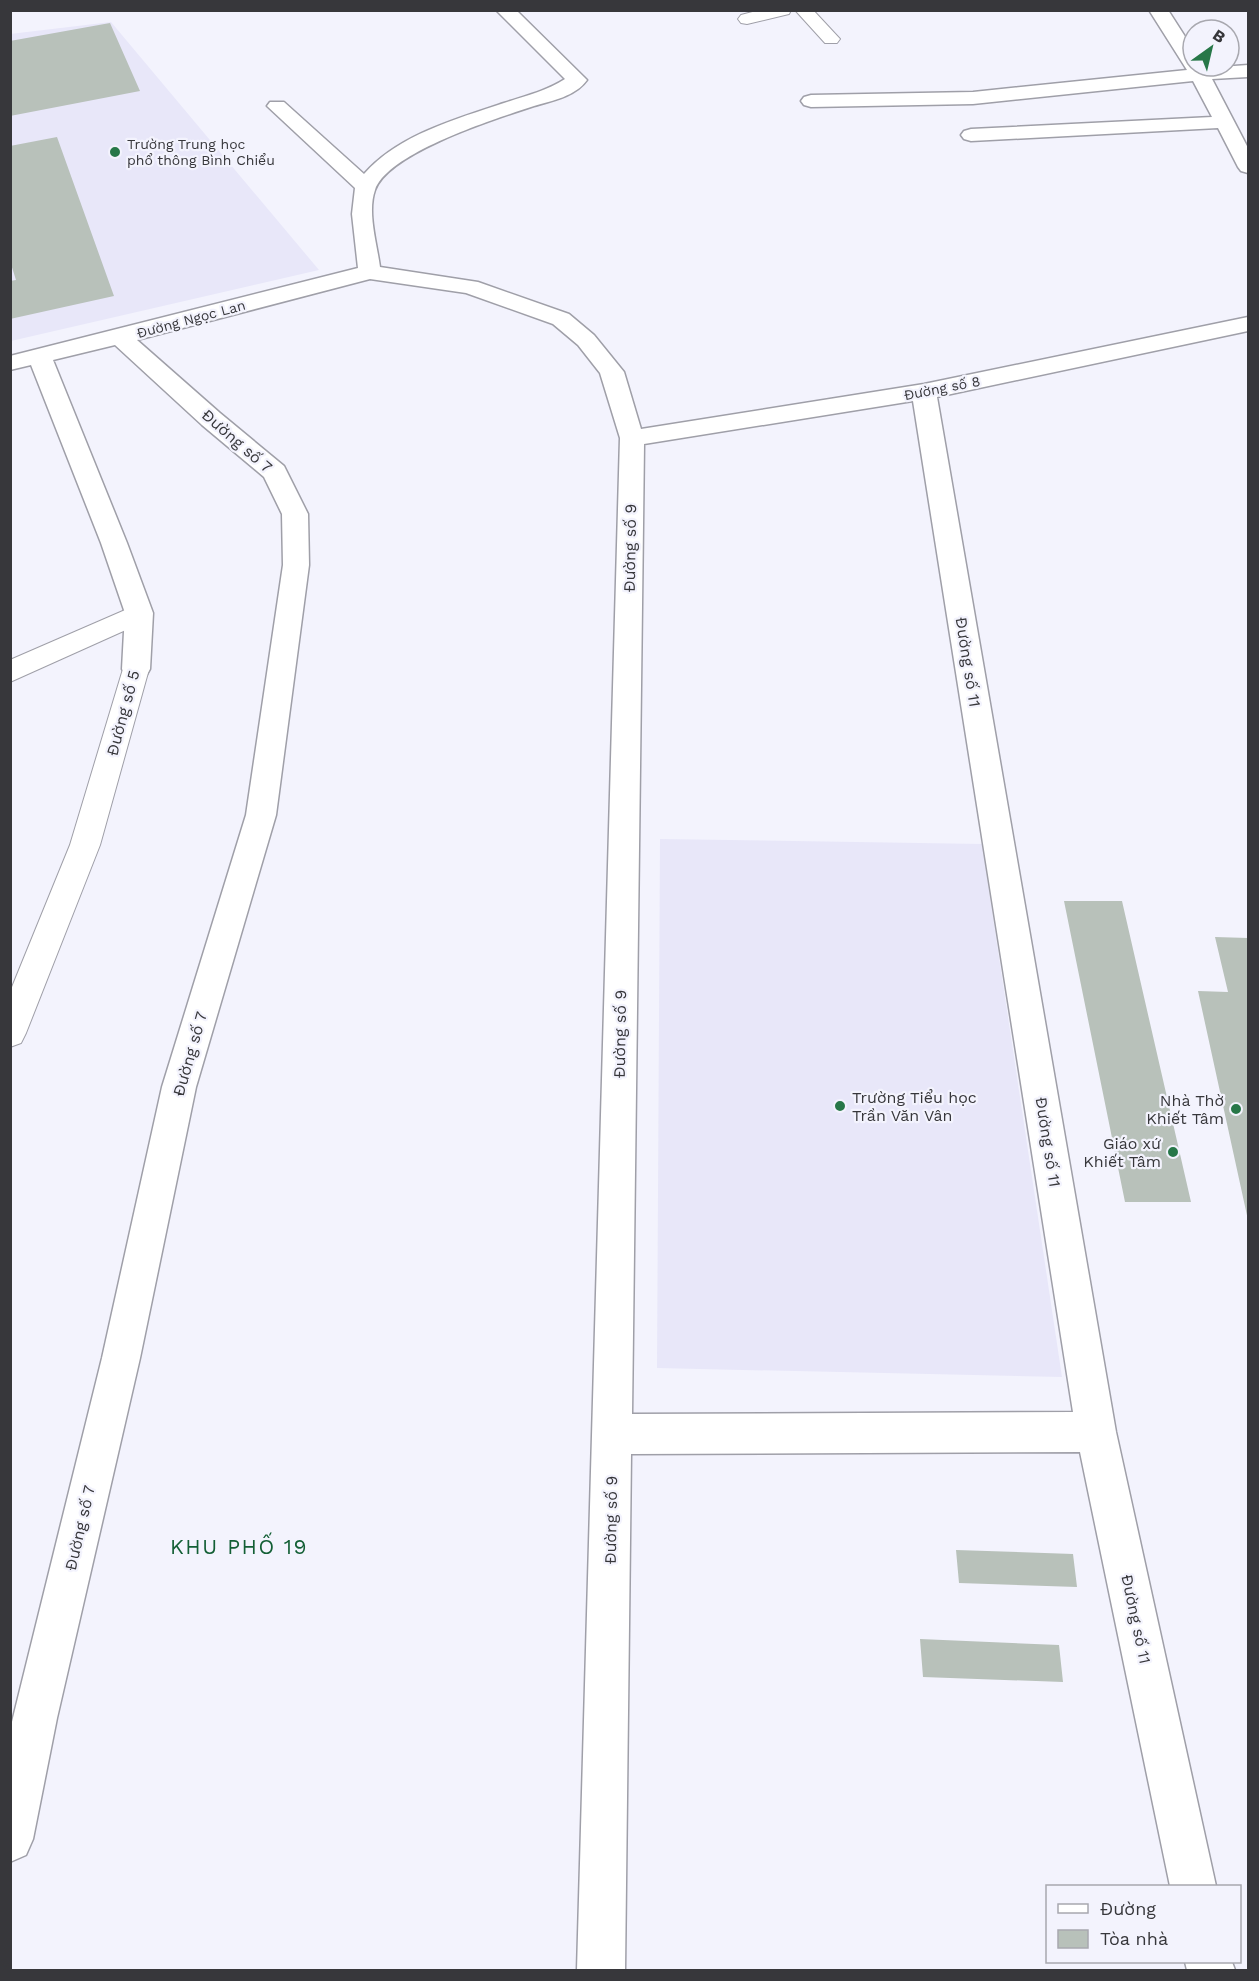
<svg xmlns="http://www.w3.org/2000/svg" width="1259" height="1981" font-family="'Work Sans',sans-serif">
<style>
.built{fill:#e8e7f9}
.building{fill:#b8c1ba}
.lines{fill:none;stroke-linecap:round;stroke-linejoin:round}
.lane-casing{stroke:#9f9fa8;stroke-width:2}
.street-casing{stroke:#9f9fa8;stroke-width:3}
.lane{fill:#fff;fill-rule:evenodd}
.street{fill:#fff;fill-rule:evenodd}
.poi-dot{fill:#277748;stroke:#f3f3fd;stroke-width:2}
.labels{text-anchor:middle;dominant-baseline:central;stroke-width:4.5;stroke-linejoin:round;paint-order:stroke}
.far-poi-label{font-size:14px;fill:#37373b;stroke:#f3f3fd;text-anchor:start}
.far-street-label{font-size:14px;fill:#37373b;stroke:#f3f3fd}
.street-label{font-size:16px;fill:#37373b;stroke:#f3f3fd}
.poi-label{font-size:16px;fill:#37373b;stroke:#f3f3fd;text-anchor:end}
.near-neighbourhood-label{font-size:21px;letter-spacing:1.5px;fill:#135f35;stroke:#f3f3fd}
</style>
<rect width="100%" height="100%" fill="#f3f3fd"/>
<!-- built -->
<path class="built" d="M 111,22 L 319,270 L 11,341 L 10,34 Z
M 660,839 L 982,844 L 1062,1377 L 657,1368 Z"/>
<!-- building -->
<path class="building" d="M 110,23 L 140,91 L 10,116 L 10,41 Z
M 57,137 L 114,296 L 10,319 L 10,281 L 16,280 L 10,261 L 10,146 Z
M 1064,901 L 1122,901 L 1191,1202 L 1125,1202 Z
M 1215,937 L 1248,938 L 1248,1220 L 1198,991 L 1228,992 Z
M 956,1550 L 1073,1554 L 1077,1587 L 959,1583 Z
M 920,1639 L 1059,1645 L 1063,1682 L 923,1677 Z"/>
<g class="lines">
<!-- lane casing -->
<g class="lane-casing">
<path id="lane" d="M 760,10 L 791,10 L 789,14 L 747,24 L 741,23 L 738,19 L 741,15 Z
M 795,10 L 813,10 L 840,39 L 837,43 L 825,43 Z
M 139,604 L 148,606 L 152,613 L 148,620 L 10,682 L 10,660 Z
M 136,659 L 146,662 L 149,669 L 100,845 L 26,1033 L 21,1043 L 10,1047 L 10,992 L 70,845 L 123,669 L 126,662 Z"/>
</g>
<!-- street casing -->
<g class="street-casing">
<path id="street" d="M 496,10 L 516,10 L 587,80 C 576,96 552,101 534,106 C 498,118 388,152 375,190 C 367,212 377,244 380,267 L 478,282 L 569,314 L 594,335 L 624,372 L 641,429 L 924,384 L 1248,317 L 1248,331 L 937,397 L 1116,1432 L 1216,1886 L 1170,1886 L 1080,1452 L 631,1454 L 625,1970 L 577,1970 L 620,438 L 600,373 L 578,345 L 553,324 L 466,293 L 370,279 L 137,340 L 220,413 L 284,466 L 308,514 L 309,565 L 276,815 L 196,1087 L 140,1358 L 57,1718 L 33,1839 L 26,1855 L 10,1862 L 10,1730 L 102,1358 L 162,1087 L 246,815 L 283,565 L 282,514 L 264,477 L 202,425 L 115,345 L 53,360 L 127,543 L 153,613 L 150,669 L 146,676 L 136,679 L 126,676 L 122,669 L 125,613 L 101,543 L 31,365 L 10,370 L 10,356 L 358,268 L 352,214 L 355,188 L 267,106 L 270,102 L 284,102 L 364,174 C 398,135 456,119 504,103 C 525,96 546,91 565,79 ZM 913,401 L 1073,1412 L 632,1414 L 644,444 Z
M 1149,10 L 1168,10 L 1193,49 L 1193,66 L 1206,68 L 1248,65 L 1248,77 L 1212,79 L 1248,148 L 1248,173 L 1241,171 L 1238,167 L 1218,128 L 971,141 L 964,139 L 961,135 L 964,131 L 971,129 L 1212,117 L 1193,81 L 973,104 L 811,107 L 804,105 L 801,101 L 804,97 L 811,95 L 973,92 L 1187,70 Z
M 1185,1962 L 1232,1962 L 1235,1970 L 1187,1970 Z"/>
</g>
<!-- lane -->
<use href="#lane" class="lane"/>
<!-- street -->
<use href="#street" class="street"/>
</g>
<!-- markers -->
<g class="poi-dot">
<circle cx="115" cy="152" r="6"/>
<circle cx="840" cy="1106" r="6"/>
<circle cx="1236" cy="1109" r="6"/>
<circle cx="1173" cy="1152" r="6"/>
</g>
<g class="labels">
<!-- far-poi labels -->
<g class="far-poi-label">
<text x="127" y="144">Trường Trung học<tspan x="127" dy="16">phổ thông Bình Chiểu</tspan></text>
</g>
<!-- far-street labels -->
<g class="far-street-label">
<text transform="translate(191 319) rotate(-15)">Đường Ngọc Lan</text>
<text transform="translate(942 388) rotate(-11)">Đường số 8</text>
</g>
<!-- street labels -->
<g class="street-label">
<text transform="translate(237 441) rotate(41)">Đường số 7</text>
<text transform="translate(630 548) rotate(-89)">Đường số 9</text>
<text transform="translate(968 662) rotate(81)">Đường số 11</text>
<text transform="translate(123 713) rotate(-75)">Đường số 5</text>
<text transform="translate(620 1034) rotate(-89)">Đường số 9</text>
<text transform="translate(190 1054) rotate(-74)">Đường số 7</text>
<text transform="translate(1048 1142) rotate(81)">Đường số 11</text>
<text transform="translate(611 1520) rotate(-89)">Đường số 9</text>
<text transform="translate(80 1528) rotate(-77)">Đường số 7</text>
<text transform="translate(1136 1619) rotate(78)">Đường số 11</text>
</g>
<!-- poi labels -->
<g class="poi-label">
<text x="852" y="1097" text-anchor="start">Trường Tiểu học<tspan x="852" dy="18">Trần Văn Vân</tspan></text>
<text x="1224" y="1100">Nhà Thờ<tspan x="1224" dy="18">Khiết Tâm</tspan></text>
<text x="1161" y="1143">Giáo xứ<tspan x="1161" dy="18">Khiết Tâm</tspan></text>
</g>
<!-- near-neighbourhood labels -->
<g class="near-neighbourhood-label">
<text x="239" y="1546">KHU PHỐ 19</text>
</g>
</g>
<!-- border -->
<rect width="1259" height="1981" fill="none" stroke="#37373b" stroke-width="24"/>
<!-- legend -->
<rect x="1046" y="1885" width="195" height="78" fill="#f3f3fd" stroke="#a8a8af" stroke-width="1.5"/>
<rect x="1058" y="1904" width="30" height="9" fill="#ffffff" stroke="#a8a8af" stroke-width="1.5"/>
<text x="1100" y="1915" font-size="18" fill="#37373b">Đường</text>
<rect x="1058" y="1930" width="30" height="18" fill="#b8c1ba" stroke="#a8a8af" stroke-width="1.5"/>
<text x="1100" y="1945" font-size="18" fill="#37373b">Tòa nhà</text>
<!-- north arrow -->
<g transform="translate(1211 48) rotate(34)"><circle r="28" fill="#f3f3fd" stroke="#a8a8af" stroke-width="1.5"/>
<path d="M0-4.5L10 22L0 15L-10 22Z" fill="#277748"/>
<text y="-9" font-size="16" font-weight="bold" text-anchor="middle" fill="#37373b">B</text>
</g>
</svg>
